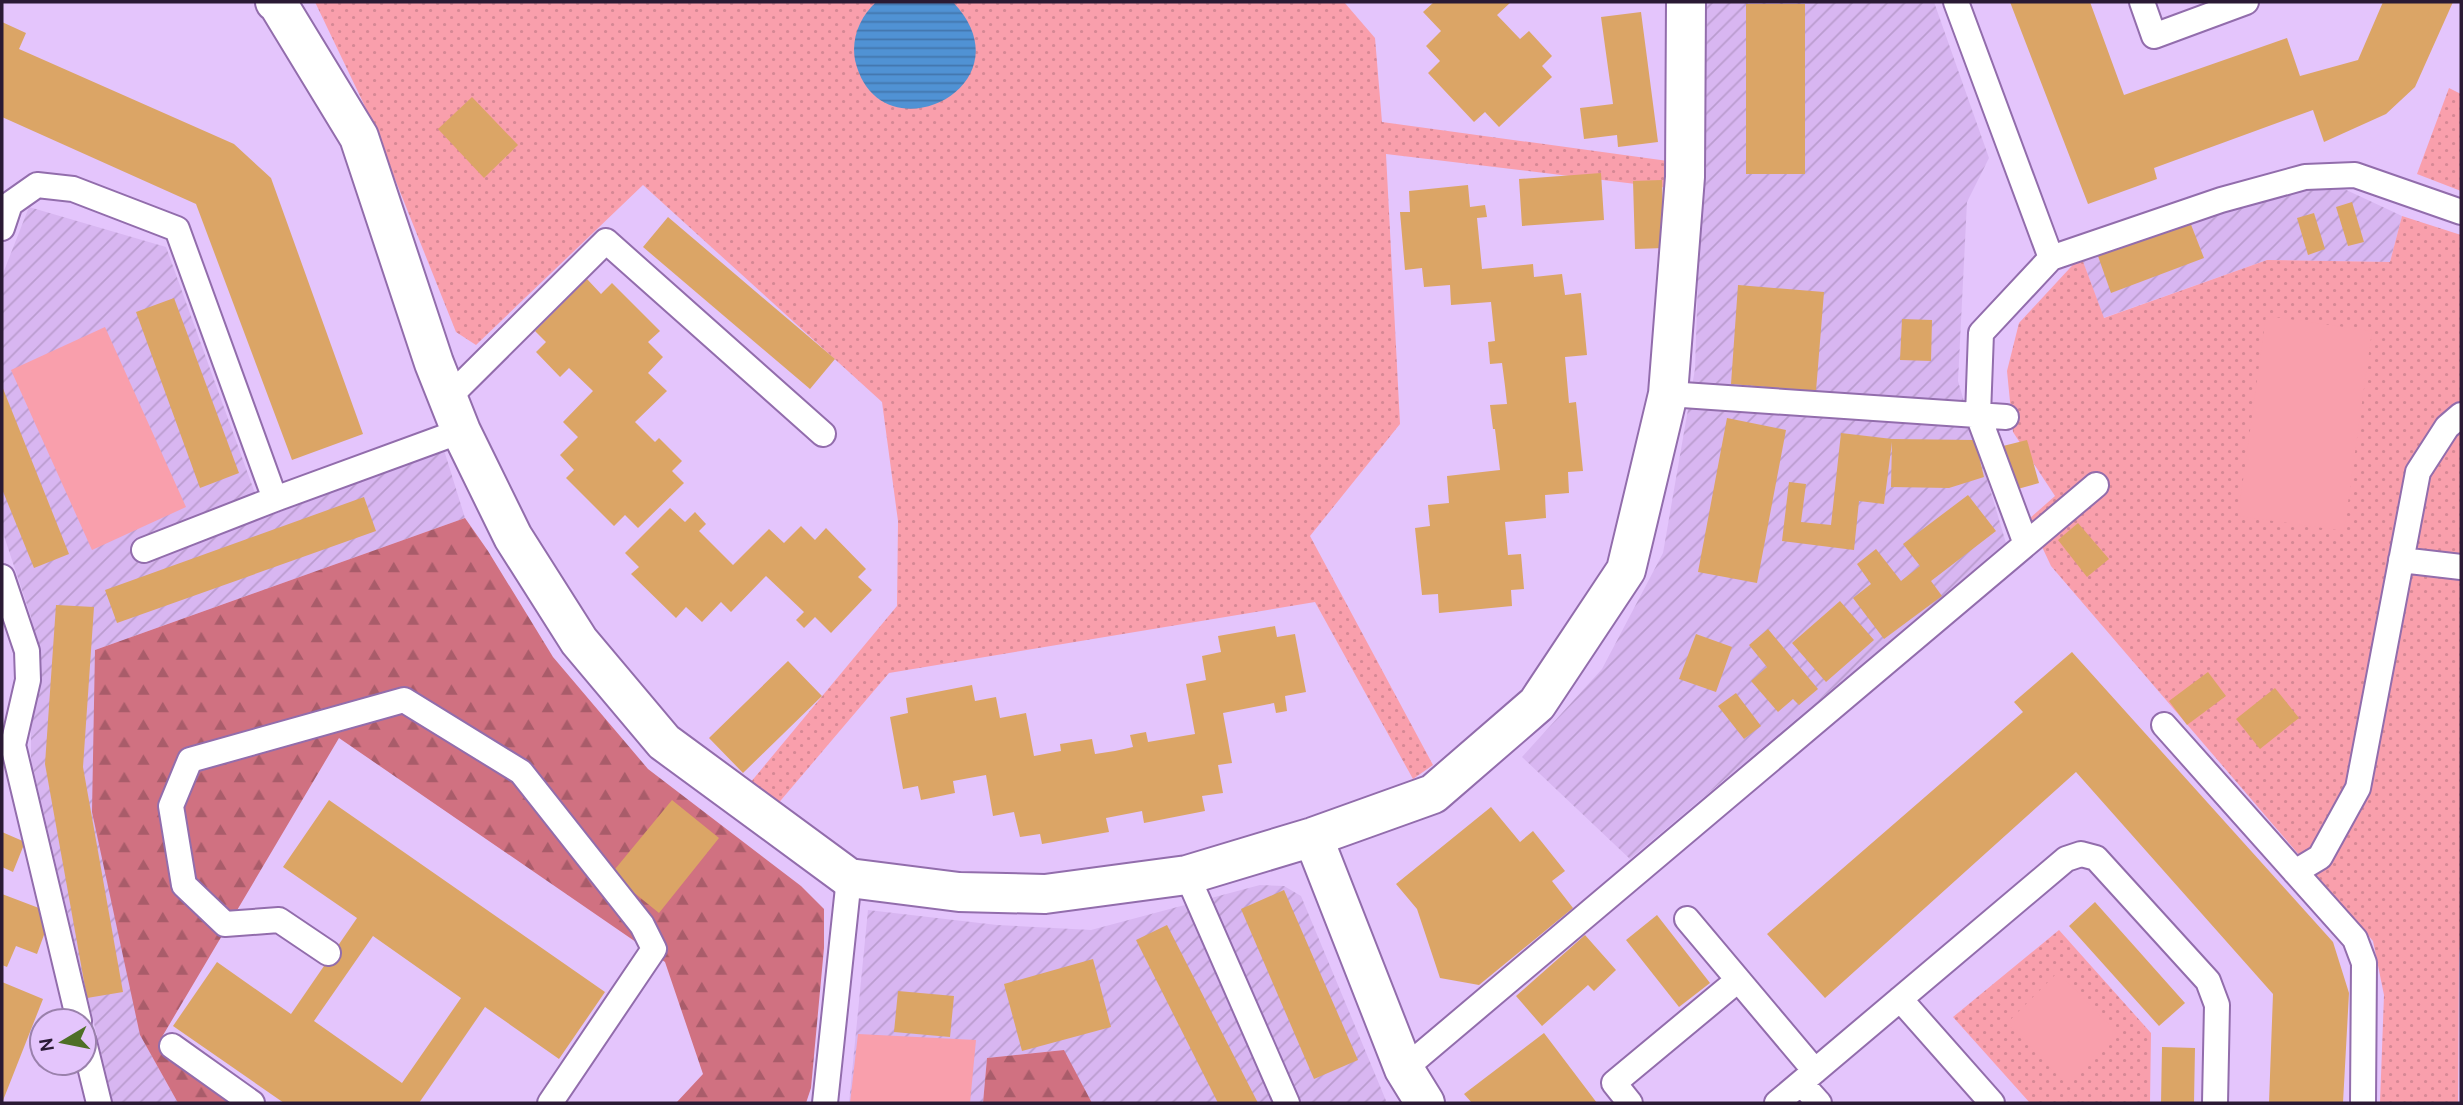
<svg xmlns="http://www.w3.org/2000/svg" width="2463" height="1105" font-family="Cabin,sans-serif">
<style>
.industrial{fill:url(#industrial-furrows)}
.grass{fill:url(#grass-dots)}
.forest{fill:url(#forest-firs)}
.garden{fill:#f99fac}
.water{fill:url(#water-rules)}
.building{fill:#dba566;fill-rule:evenodd}
.lines{fill:none;stroke-linecap:round;stroke-linejoin:round}
.lane-casing{stroke:#926dac;stroke-width:28}
.street-casing{stroke:#926dac;stroke-width:42}
.lane{stroke:#fff;stroke-width:24}
.street{stroke:#fff;stroke-width:38}
</style>
<defs>
<pattern id="industrial-furrows" width="10" height="10" patternUnits="userSpaceOnUse" patternTransform="scale(1.75)"><rect width="10" height="10" fill="#d8b6f1"/><path d="M-1 1l2-2M0 10L10 0M9 11l2-2" fill="none" stroke="#ba9ccf"/></pattern>
<pattern id="grass-dots" width="8" height="8" patternUnits="userSpaceOnUse" patternTransform="scale(1.75)"><rect width="8" height="8" fill="#f99fac"/><path d="M2 2h.1M6 6h.1" fill="none" stroke="#d68895" stroke-width="1.8" stroke-linecap="round"/></pattern>
<pattern id="forest-firs" width="22" height="20" patternUnits="userSpaceOnUse" patternTransform="scale(1.75)"><rect width="22" height="20" fill="#d07181"/><path d="M5 1l3.5 6h-7zM16 11l3.5 6h-7z" fill="#a95c6a"/></pattern>
<pattern id="water-rules" width="6" height="5" patternUnits="userSpaceOnUse" patternTransform="scale(1.75)"><rect width="6" height="5" fill="#5092d4"/><path d="M0 2.5h6" fill="none" stroke="#4376ad"/></pattern>
</defs>
<rect width="100%" height="100%" fill="#e4c5fc"/>
<!-- industrial -->
<path class="industrial" d="M 1707,2 L 1934,2 L 1989,158 L 1967,202 L 1958,381 L 2006,543 L 1630,859 L 1522,757 L 1602,669 L 1663,553 L 1695,369 Z
M 2340,187 L 2402,216 L 2390,262 L 2267,260 L 2103,318 L 2081,256 L 2256,197 Z
M 29,207 L 166,247 L 264,518 L 444,450 L 465,518 L 95,650 L 140,1035 L 178,1103 L 113,1103 L 31,760 L 31,617 L 2,530 L 2,276 Z
M 1260,885 L 1284,886 L 1301,896 L 1387,1103 L 1092,1103 L 1063,1050 L 987,1058 L 983,1103 L 849,1103 L 868,910 L 997,925 L 1091,930 Z"/>
<!-- grass -->
<path class="grass" d="M 315,2 L 1344,2 L 1375,38 L 1382,122 L 1668,161 L 1669,188 L 1386,154 L 1400,424 L 1310,536 L 1433,765 L 1413,779 L 1315,602 L 889,673 L 776,806 L 750,783 L 897,606 L 898,521 L 882,402 L 643,185 L 476,345 L 456,332 L 371,119 Z
M 2449,88 L 2461,94 L 2461,191 L 2417,174 Z
M 2402,216 L 2461,235 L 2461,934 L 2459,955 L 2458,1103 L 2380,1103 L 2384,995 L 2373,941 L 2051,566 L 2029,519 L 2055,496 L 2013,432 L 2007,371 L 2019,323 L 2081,256 L 2104,318 L 2267,260 L 2390,262 Z
M 2059,930 L 2151,1033 L 2150,1103 L 2030,1103 L 1953,1017 Z"/>
<!-- forest -->
<path class="forest" d="M 465,518 L 488,551 L 553,657 L 648,769 L 801,886 L 824,909 L 824,948 L 811,1088 L 806,1103 L 676,1103 L 703,1074 L 665,962 L 339,738 L 159,1042 L 245,1103 L 178,1103 L 140,1035 L 92,812 L 95,650 Z
M 1064,1050 L 1092,1103 L 983,1103 L 987,1058 Z"/>
<!-- garden -->
<path class="garden" d="M 2266,316 L 2372,331 L 2344,531 L 2238,516 Z
M 105,327 L 186,507 L 92,550 L 11,370 Z
M 2058,972 L 2119,1035 L 2068,1086 L 2007,1023 Z
M 858,1034 L 976,1040 L 970,1103 L 850,1103 Z"/>
<!-- water -->
<path class="water" d="M 876,2 L 953,2 C 1033,87 878,161 855,60 C 851,38 860,17 876,2 Z"/>
<!-- building -->
<path class="building" d="M 1434,2 L 1511,2 L 1497,15 L 1520,39 L 1529,31 L 1552,56 L 1542,66 L 1552,77 L 1499,127 L 1485,112 L 1474,122 L 1428,73 L 1440,61 L 1426,46 L 1441,31 L 1423,12 Z
M 2010,2 L 2090,2 L 2124,95 L 2287,38 L 2300,76 L 2358,60 L 2383,2 L 2453,2 L 2415,87 L 2386,114 L 2324,142 L 2313,110 L 2154,168 L 2157,179 L 2088,204 Z
M 1746,4 L 1805,4 L 1805,174 L 1746,174 Z
M 1641,12 L 1658,142 L 1618,147 L 1617,135 L 1584,139 L 1580,108 L 1613,104 L 1601,17 Z
M 2,22 L 26,33 L 19,49 L 234,144 L 271,178 L 363,434 L 292,460 L 196,204 L 2,117 Z
M 472,97 L 518,145 L 484,178 L 438,129 Z
M 1601,173 L 1604,220 L 1522,226 L 1519,179 Z
M 1662,180 L 1664,248 L 1635,249 L 1633,181 Z
M 1468,185 L 1470,207 L 1485,205 L 1487,217 L 1477,218 L 1482,269 L 1533,264 L 1534,277 L 1562,274 L 1565,295 L 1581,293 L 1587,355 L 1565,357 L 1569,403 L 1576,402 L 1583,471 L 1568,472 L 1569,493 L 1545,495 L 1546,518 L 1505,522 L 1508,555 L 1521,554 L 1524,589 L 1511,590 L 1512,606 L 1439,613 L 1438,594 L 1422,595 L 1415,528 L 1430,526 L 1428,505 L 1449,503 L 1447,476 L 1500,470 L 1495,429 L 1493,429 L 1490,405 L 1507,404 L 1505,386 L 1502,363 L 1490,364 L 1488,342 L 1495,341 L 1491,302 L 1451,305 L 1450,285 L 1424,287 L 1422,268 L 1405,270 L 1400,212 L 1410,212 L 1409,191 Z
M 2352,202 L 2364,242 L 2348,246 L 2336,207 Z
M 2314,213 L 2325,249 L 2308,255 L 2297,218 Z
M 668,217 L 835,359 L 810,389 L 643,247 Z
M 2190,222 L 2204,258 L 2111,293 L 2098,256 Z
M 587,279 L 601,294 L 612,283 L 660,331 L 648,342 L 663,357 L 648,373 L 667,391 L 635,422 L 655,442 L 659,438 L 682,461 L 672,471 L 684,483 L 638,528 L 625,515 L 614,526 L 566,478 L 574,470 L 560,455 L 578,437 L 563,422 L 593,391 L 569,368 L 560,377 L 536,352 L 546,342 L 535,331 Z
M 1738,285 L 1824,292 L 1816,391 L 1731,384 Z
M 174,298 L 239,473 L 200,488 L 136,312 Z
M 1902,319 L 1932,320 L 1931,361 L 1900,360 Z
M 2,386 L 69,554 L 34,568 L 2,489 Z
M 1727,418 L 1786,430 L 1757,583 L 1698,572 Z
M 1841,433 L 1892,439 L 1975,440 L 1984,477 L 1949,488 L 1891,487 L 1892,442 L 1884,504 L 1859,501 L 1854,550 L 1782,541 L 1789,482 L 1806,484 L 1801,522 L 1831,525 Z
M 2027,440 L 2039,483 L 2014,490 L 2003,446 Z
M 1968,495 L 1996,531 L 1931,581 L 1942,596 L 1884,639 L 1853,598 L 1871,584 L 1857,564 L 1876,549 L 1901,581 L 1920,566 L 1903,544 Z
M 364,497 L 376,531 L 117,623 L 105,590 Z
M 670,508 L 685,522 L 695,512 L 706,524 L 699,531 L 733,565 L 769,529 L 784,543 L 801,526 L 815,540 L 826,528 L 866,569 L 858,577 L 872,590 L 831,633 L 815,617 L 804,628 L 796,620 L 804,612 L 766,576 L 731,612 L 721,602 L 702,622 L 686,607 L 676,618 L 631,574 L 639,567 L 625,553 Z
M 2078,523 L 2109,559 L 2087,577 L 2058,540 Z
M 1840,601 L 1874,640 L 1826,682 L 1792,643 Z
M 56,605 L 94,607 L 83,767 L 123,992 L 87,998 L 45,764 Z
M 1275,626 L 1277,637 L 1295,634 L 1306,692 L 1285,696 L 1287,711 L 1276,713 L 1274,703 L 1223,713 L 1232,763 L 1218,765 L 1223,793 L 1202,796 L 1205,811 L 1144,823 L 1142,811 L 1106,818 L 1109,832 L 1042,844 L 1040,834 L 1020,837 L 1014,812 L 993,816 L 986,775 L 953,781 L 955,793 L 921,800 L 918,786 L 903,789 L 890,717 L 908,713 L 906,698 L 972,685 L 975,701 L 996,697 L 1000,718 L 1026,713 L 1034,756 L 1061,751 L 1060,744 L 1092,739 L 1095,754 L 1115,751 L 1133,747 L 1130,735 L 1146,732 L 1148,742 L 1195,734 L 1186,684 L 1206,680 L 1202,656 L 1221,652 L 1218,636 Z
M 1768,629 L 1818,689 L 1799,705 L 1793,699 L 1778,712 L 1751,681 L 1767,667 L 1749,645 Z
M 1696,634 L 1732,647 L 1716,692 L 1679,679 Z
M 2072,652 L 2333,942 L 2349,993 L 2343,1103 L 2269,1103 L 2273,994 L 2076,772 L 1825,998 L 1767,934 L 2023,712 L 2014,702 Z
M 788,661 L 822,696 L 743,773 L 709,738 Z
M 2208,672 L 2226,696 L 2187,725 L 2169,701 Z
M 2275,688 L 2299,718 L 2260,749 L 2236,719 Z
M 1736,693 L 1761,726 L 1744,739 L 1718,706 Z
M 329,800 L 605,992 L 559,1059 L 485,1007 L 419,1103 L 284,1103 L 173,1026 L 217,962 L 291,1014 L 357,918 L 283,867 ZM 373,936 L 461,998 L 402,1083 L 314,1021 Z
M 672,800 L 719,838 L 659,913 L 611,874 Z
M 1491,807 L 1520,842 L 1533,831 L 1565,871 L 1552,881 L 1573,908 L 1479,985 L 1440,978 L 1417,909 L 1396,884 Z
M 2,832 L 25,842 L 13,872 L 2,867 Z
M 1284,890 L 1358,1060 L 1314,1079 L 1241,909 Z
M 2,894 L 52,913 L 37,954 L 16,946 L 7,967 L 2,965 Z
M 2095,902 L 2185,1003 L 2159,1026 L 2069,926 Z
M 1657,915 L 1710,983 L 1679,1007 L 1626,940 Z
M 1167,925 L 1258,1103 L 1218,1103 L 1136,940 Z
M 1585,935 L 1616,970 L 1594,991 L 1588,985 L 1542,1026 L 1516,996 Z
M 1093,959 L 1111,1027 L 1022,1051 L 1004,984 Z
M 2,982 L 43,999 L 2,1103 Z
M 898,991 L 954,996 L 950,1037 L 894,1032 Z
M 1544,1033 L 1597,1103 L 1472,1103 L 1464,1094 Z
M 2162,1047 L 2195,1048 L 2194,1103 L 2161,1103 Z"/>
<g class="lines">
<!-- lane casing -->
<g class="lane-casing">
<path id="lane" d="M 1956,2 L 2051,258 L 2221,200 L 2305,177 L 2355,175 L 2461,212
M 2142,2 L 2154,36 L 2246,2
M 2,228 L 10,204 L 37,185 L 73,189 L 177,229 L 275,499
M 1668,394 L 2006,417
M 448,398 L 606,241 L 823,434
M 2026,544 L 1978,415 L 1981,333 L 2051,258
M 144,550 L 275,499 L 461,431
M 2401,560 L 2461,567
M 2,577 L 27,651 L 28,680 L 13,745 L 79,1021
M 2164,725 L 2355,939 L 2364,963 L 2363,1103
M 2295,872 L 2320,857 L 2358,788 L 2418,472 L 2447,427 L 2461,415
M 1187,875 L 1287,1103
M 1687,919 L 1815,1071
M 328,953 L 279,920 L 225,924 L 184,885 L 171,806 L 190,760 L 404,700 L 521,772 L 642,925 L 654,949 L 550,1103
M 1900,999 L 1992,1103
M 84,1042 L 99,1103
M 172,1046 L 252,1103
M 1404,1069 L 2096,485
M 1801,1083 L 1819,1103
M 825,1103 L 849,878
M 1630,1103 L 1614,1083 L 1738,980
M 1777,1103 L 2066,859 L 2081,854 L 2096,858 L 2208,981 L 2217,1005 L 2215,1103"/>
</g>
<!-- street casing -->
<g class="street-casing">
<path id="street" d="M 275,2 L 278,4 L 359,137 L 434,363 L 461,431 L 513,537 L 579,641 L 664,742 L 849,878 L 959,892 L 1045,894 L 1187,875 L 1313,837 L 1433,794 L 1537,704 L 1626,570 L 1668,394 L 1685,177 L 1686,2
M 1313,837 L 1404,1069 L 1425,1103"/>
</g>
<!-- lane -->
<use href="#lane" class="lane"/>
<!-- street -->
<use href="#street" class="street"/>
</g>
<!-- border -->
<rect width="2463" height="1105" fill="none" stroke="#2a1a34" stroke-width="7"/>
<!-- north arrow -->
<g transform="translate(63 1042) rotate(260)"><circle r="33" fill="#e4c5fc" stroke="#9a81ac" stroke-width="2"/>
<path d="M0-5L12 26L0 18L-12 26Z" fill="#4e6f26"/>
<text y="-10" font-size="19" font-weight="bold" text-anchor="middle" fill="#2a1a34">N</text>
</g>
</svg>
